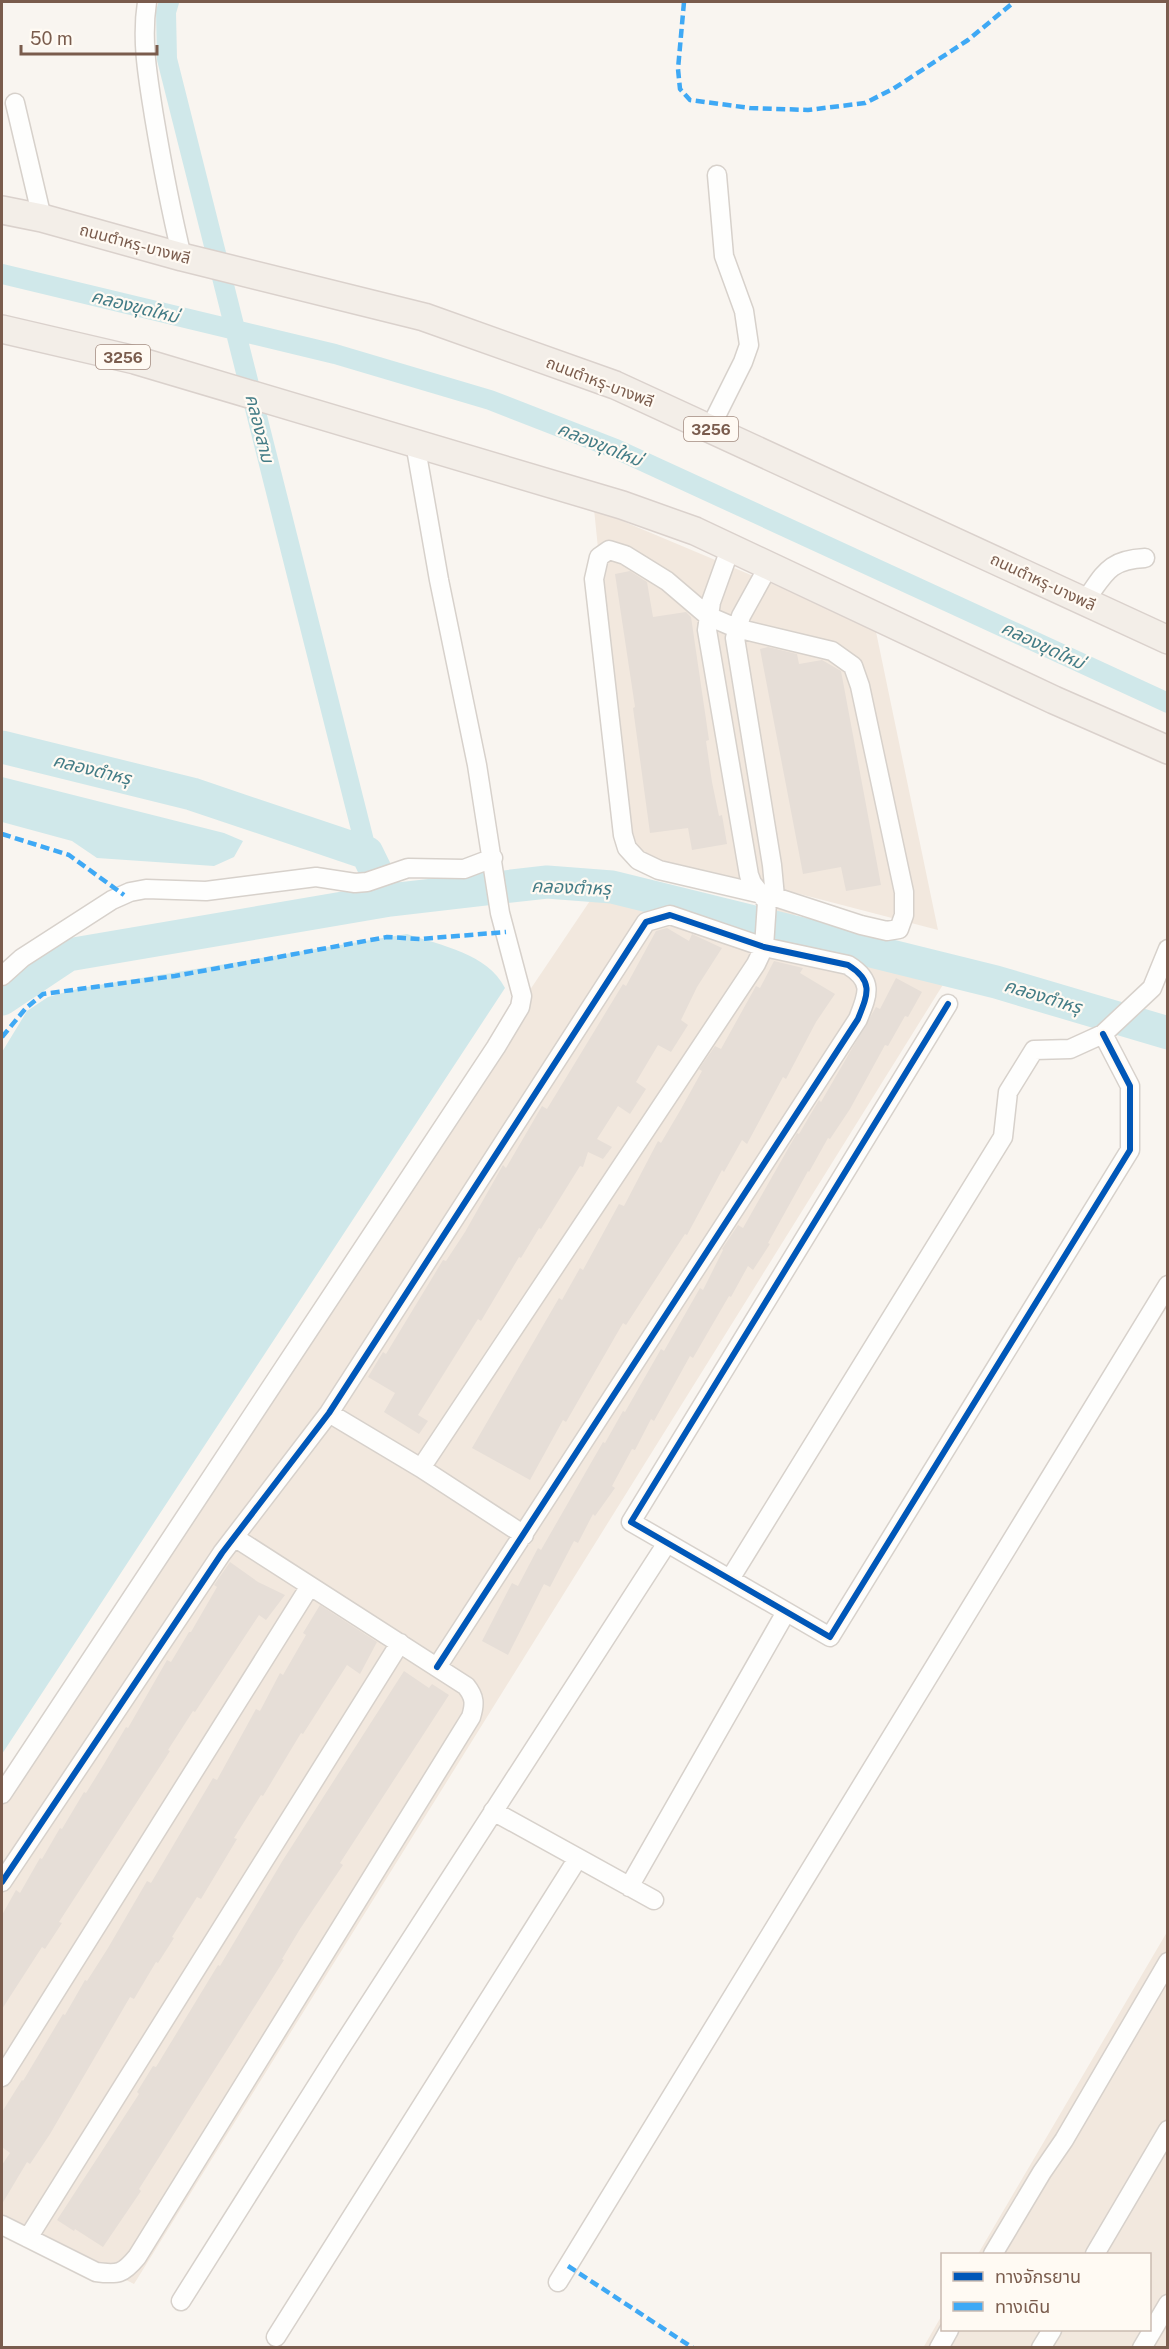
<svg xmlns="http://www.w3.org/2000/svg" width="1169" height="2349" font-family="'Public Sans','Noto Sans Thai',sans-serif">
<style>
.residential{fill:#f2e8de}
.water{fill:#d0e8ea}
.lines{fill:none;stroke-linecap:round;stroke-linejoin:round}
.canal{stroke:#d0e8ea;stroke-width:20}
.river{stroke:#d0e8ea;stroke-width:33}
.building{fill:#e6ded7}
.street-casing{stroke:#d7d1cb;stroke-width:21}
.primary-casing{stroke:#dad1cc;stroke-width:30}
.street{stroke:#fefefd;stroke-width:18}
.primary{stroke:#f3eee8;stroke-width:27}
.quiet{stroke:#3fa9f5;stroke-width:4.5;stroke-dasharray:9 4.5;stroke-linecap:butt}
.cycleway-casing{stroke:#fffaf3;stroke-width:10}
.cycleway{stroke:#0057b8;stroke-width:6}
.labels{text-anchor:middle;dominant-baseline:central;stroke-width:4.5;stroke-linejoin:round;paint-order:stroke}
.shield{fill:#fffaf3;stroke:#a28b7f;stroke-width:1.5}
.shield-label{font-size:15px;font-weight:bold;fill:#7a5c4d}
.street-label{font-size:16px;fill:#7a5c4d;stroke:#fffaf3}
.water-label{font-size:18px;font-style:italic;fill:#437c86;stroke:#fffaf3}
</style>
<rect width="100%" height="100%" fill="#f9f5f0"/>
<!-- residential -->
<path class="residential" d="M 594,509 L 875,627 L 938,930 L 796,893 L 794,924 L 954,967 L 134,2284 L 2,2216 L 2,1792 L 235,1428 L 608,874 L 766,916 L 766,888 L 629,853 Z
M 1167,1932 L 1167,2347 L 923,2348 L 942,2315 L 942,2330 L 1150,2330 L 1150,2254 L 978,2254 Z"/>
<!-- water -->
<path class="water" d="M 2,777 L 224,833 L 243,841 L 234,857 L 214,866 L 97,858 L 72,841 L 2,822 Z
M 407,934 C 442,946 487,953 505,988 L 2,1754 L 2,1052 L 27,1011 L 48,997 L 81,988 Z"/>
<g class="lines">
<!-- canal -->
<path class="canal" d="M 169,2 L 166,12 L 167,59 L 367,853
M 2,274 L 335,354 L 490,400 L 616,449 L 1168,703"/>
<!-- river -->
<path class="river" d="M 2,747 L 192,794 L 367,853 L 390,900
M 2,999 L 68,955 L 390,900 L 547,882 L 612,887 L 996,982 L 1168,1033"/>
</g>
<!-- building -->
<path class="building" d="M 630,571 L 647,582 L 653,617 L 686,612 L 691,617 L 709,740 L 706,741 L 712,782 L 719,816 L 722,815 L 727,844 L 692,850 L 688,828 L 650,833 L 633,708 L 635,707 L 615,574 Z
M 768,647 L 797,654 L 799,664 L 822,660 L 841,671 L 881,885 L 846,891 L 841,867 L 803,874 L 760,649 Z
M 667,928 L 689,941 L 692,934 L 722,948 L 697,987 L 681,1020 L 688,1025 L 671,1052 L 658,1045 L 636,1082 L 646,1089 L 630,1114 L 618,1106 L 597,1139 L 612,1147 L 603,1159 L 588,1152 L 583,1167 L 580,1166 L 541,1229 L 539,1228 L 521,1258 L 519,1257 L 481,1321 L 478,1319 L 418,1415 L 428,1421 L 419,1434 L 384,1412 L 395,1393 L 368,1377 L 383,1352 L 386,1354 L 443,1260 L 446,1261 L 465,1232 L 503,1165 L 506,1168 L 542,1106 L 547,1109 L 623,984 L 626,986 L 656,931 Z
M 774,961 L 803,968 L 800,973 L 835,994 L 816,1022 L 786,1079 L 783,1077 L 747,1144 L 742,1140 L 724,1172 L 722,1170 L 687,1235 L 685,1234 L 626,1325 L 623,1323 L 566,1422 L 563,1420 L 530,1480 L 472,1448 L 559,1298 L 562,1300 L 580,1268 L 583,1270 L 619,1204 L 624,1206 L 658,1141 L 661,1143 L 681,1109 L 702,1071 L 699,1069 L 715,1046 L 721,1049 L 756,986 L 760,988 Z
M 896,978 L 922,992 L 908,1017 L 905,1016 L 888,1046 L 885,1045 L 850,1109 L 830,1139 L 828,1138 L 809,1172 L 808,1171 L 768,1243 L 770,1244 L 753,1270 L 748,1266 L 731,1297 L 729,1296 L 693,1358 L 690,1356 L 654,1421 L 651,1419 L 635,1450 L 632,1449 L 612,1486 L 615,1488 L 595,1516 L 593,1514 L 578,1543 L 574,1541 L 550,1587 L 544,1584 L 508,1655 L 482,1641 L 512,1583 L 518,1586 L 538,1548 L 541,1550 L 603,1442 L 605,1443 L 623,1411 L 625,1412 L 661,1349 L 664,1351 L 700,1288 L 703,1290 L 723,1250 L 722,1249 L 738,1225 L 743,1228 L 797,1133 L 799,1134 L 819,1100 L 821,1102 L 876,1007 L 880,1009 Z
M 230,1562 L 258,1582 L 285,1595 L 266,1620 L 259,1615 L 195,1712 L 193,1711 L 168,1750 L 170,1751 L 59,1922 L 62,1923 L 45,1949 L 42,1947 L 2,2009 L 2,1915 L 16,1890 L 20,1893 L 40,1858 L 42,1859 L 60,1828 L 62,1829 L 84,1792 L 86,1793 L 104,1764 L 126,1727 L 128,1728 L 167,1660 L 171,1662 L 189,1632 L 191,1632 L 217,1587 L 214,1585 Z
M 320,1605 L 377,1642 L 360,1674 L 347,1665 L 303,1734 L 301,1733 L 263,1796 L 261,1795 L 234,1838 L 237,1839 L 201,1899 L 197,1897 L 172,1937 L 174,1938 L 158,1963 L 156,1962 L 134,1999 L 130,1997 L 50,2134 L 30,2164 L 27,2162 L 2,2204 L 2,2165 L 10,2153 L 2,2147 L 2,2112 L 22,2080 L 23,2081 L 63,2014 L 65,2015 L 85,1980 L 87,1981 L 108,1948 L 147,1881 L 151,1883 L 213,1778 L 217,1780 L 256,1709 L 260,1711 L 280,1673 L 283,1675 L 306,1635 L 303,1633 Z
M 404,1671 L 429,1688 L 432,1684 L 449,1695 L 340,1863 L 343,1865 L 300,1929 L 282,1959 L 284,1960 L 139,2189 L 141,2191 L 103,2247 L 75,2229 L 74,2231 L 57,2220 L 139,2094 L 137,2092 L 153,2066 L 156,2067 L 218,1965 L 220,1966 L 283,1860 Z"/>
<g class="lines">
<!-- street casing -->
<g class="street-casing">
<path id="street" d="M 147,2 C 141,41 148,78 154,116 C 162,164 171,211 182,257
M 15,103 L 42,218
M 710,428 L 743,362 L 749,345 L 744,311 L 724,256 L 717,175
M 609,550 L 625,555 L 667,581 L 708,616 L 736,628 L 832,651 L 853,666 L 860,686 L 904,892 L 904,915 L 899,929 L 887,931 L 861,925 L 775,897 L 659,870 L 638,860 L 627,848 L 623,835 L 594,579 L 599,557 Z
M 1084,602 C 1105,574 1107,560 1145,558
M 767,902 L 775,897 L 772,865 L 735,638 L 741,616 L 768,567
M 2,976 L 22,958 L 112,900 L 130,892 L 146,889 L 206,891 L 316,877 L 355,883 L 367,882 L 408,868 L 464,869 L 493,858
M 948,1004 L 631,1522 L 830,1637 L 1130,1150 L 1130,1086 L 1103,1034
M 329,1413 L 421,1468 L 524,1535
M 421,1468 L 756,964 L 764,947 L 767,902 L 752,883 L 749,875 L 707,630 L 711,602 L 730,549
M 730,1579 L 1003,1137 L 1008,1092 L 1034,1050 L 1070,1049 L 1103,1034 L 1152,988 L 1168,949
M 2,1794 L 496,1047 L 520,1007 L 522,996 L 500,913 L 477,765 L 439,580 L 415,443
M 493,1811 L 654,1900
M 2,1882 L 222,1553 L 329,1413 L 646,922 L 670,915 L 764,947 L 848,965 C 874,981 868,994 858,1019 L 437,1667
M 629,1887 L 786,1612
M 2,2077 L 310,1586
M 2,2225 L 96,2272 C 118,2275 123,2274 137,2257 L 471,1717 C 475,1704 475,1697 466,1686 L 234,1537
M 28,2238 L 400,1643
M 993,2254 L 1042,2172 L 1064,2140 L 1168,1962
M 1095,2254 L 1168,2130
M 558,2282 L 1168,1285
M 181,2301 L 338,2052 L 667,1543
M 276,2337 L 578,1858
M 939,2348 L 949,2330
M 1041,2348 L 1052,2330
M 1142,2348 L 1168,2304"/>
</g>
<!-- primary casing -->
<g class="primary-casing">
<path id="primary" d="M 2,210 L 42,218 L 182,257 L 424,317 L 615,385 L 1168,640
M 2,329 L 135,360 L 622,505 L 695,531 L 1054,700 L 1168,750"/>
</g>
<!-- street -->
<use href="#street" class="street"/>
<!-- primary -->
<use href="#primary" class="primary"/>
<!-- quiet -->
<path class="quiet" d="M 684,2 L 678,69 L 680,89 L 690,100 L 750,108 L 808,110 L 865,103 L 893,89 L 968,40 L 1014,2
M 2,834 L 69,855 L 124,895
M 2,1037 L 26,1008 L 43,994 L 175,976 L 387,937 L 420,939 L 506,932
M 568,2266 L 693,2348"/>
<!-- cycleway casing -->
<g class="cycleway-casing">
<path id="cycleway" d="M 948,1004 L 631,1522 L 830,1637 L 1130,1150 L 1130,1086 L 1103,1034
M 2,1882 L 222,1553 L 329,1413 L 646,922 L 670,915 L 764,947 L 848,965 C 874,981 868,994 858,1019 L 437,1667"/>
</g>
<!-- cycleway -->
<use href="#cycleway" class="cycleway"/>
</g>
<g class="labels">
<!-- shield labels -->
<g class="shield">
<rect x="96" y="345" width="54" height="24" rx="4.5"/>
<rect x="684" y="417" width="54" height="24" rx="4.5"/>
</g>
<g class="shield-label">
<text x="123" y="357">3256</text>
<text x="711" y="429">3256</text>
</g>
<!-- street labels -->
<g class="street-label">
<text transform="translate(135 244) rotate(15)">ถนนตำหรุ-บางพลี</text>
<text transform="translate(600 382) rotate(21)">ถนนตำหรุ-บางพลี</text>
<text transform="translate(1043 582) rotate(25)">ถนนตำหรุ-บางพลี</text>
</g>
<!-- water labels -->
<g class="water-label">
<text transform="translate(135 306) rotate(14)">คลองขุดใหม่</text>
<text transform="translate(260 428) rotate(76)">คลองสาม</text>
<text transform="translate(600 444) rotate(22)">คลองขุดใหม่</text>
<text transform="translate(1043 645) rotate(25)">คลองขุดใหม่</text>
<text transform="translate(92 769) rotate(14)">คลองตำหรุ</text>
<text transform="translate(571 887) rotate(2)">คลองตำหรุ</text>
<text transform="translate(1043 996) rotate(17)">คลองตำหรุ</text>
</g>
</g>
<!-- border -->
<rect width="1169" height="2349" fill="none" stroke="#7a5c4d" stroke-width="6"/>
<!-- legend -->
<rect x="941" y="2253" width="210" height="78" fill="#fffaf3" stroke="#cabbb1" stroke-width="1.5"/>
<rect x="953" y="2272" width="30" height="9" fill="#0057b8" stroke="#cabbb1" stroke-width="1.5"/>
<text x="995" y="2283" font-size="18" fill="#7a5c4d">ทางจักรยาน</text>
<rect x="953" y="2302" width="30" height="9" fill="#3fa9f5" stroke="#cabbb1" stroke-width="1.5"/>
<text x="995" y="2313" font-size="18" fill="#7a5c4d">ทางเดิน</text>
<!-- scale -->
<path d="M21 45v9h136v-9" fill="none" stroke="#7a5c4d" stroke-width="3"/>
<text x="30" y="45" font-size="18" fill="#7a5c4d" stroke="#fffaf3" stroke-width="4.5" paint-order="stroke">50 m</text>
</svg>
